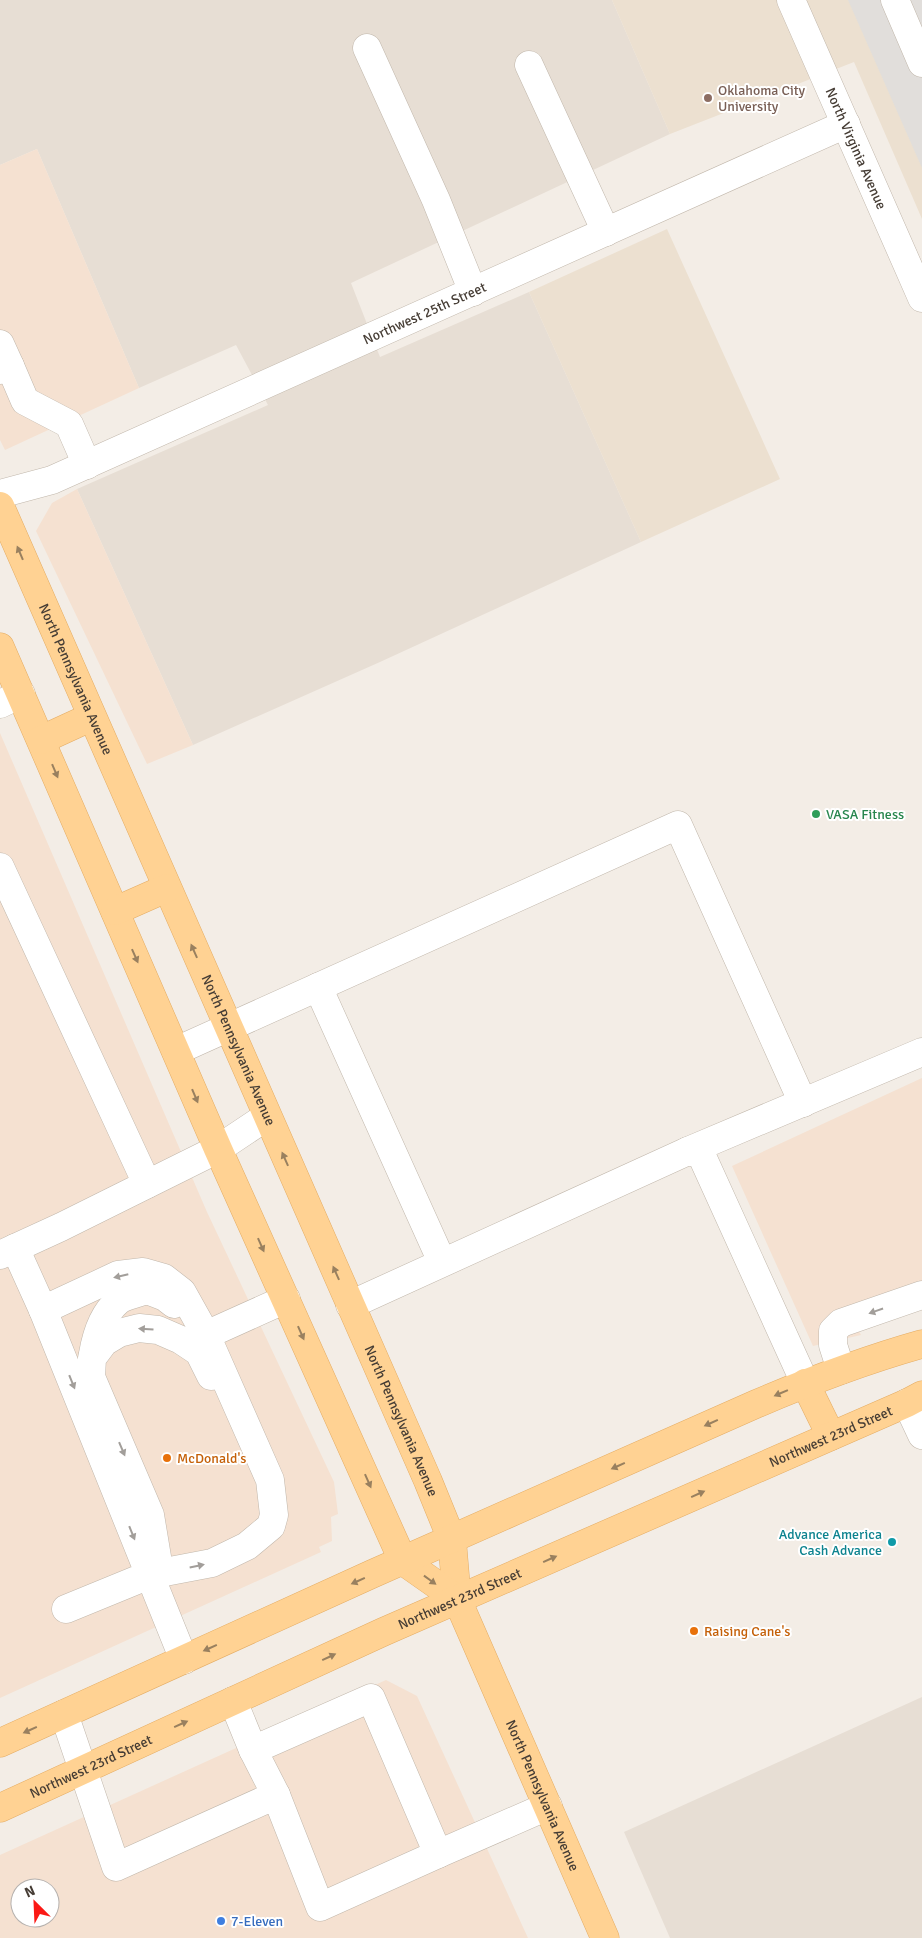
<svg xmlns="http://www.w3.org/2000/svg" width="922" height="1938" font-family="Signika,sans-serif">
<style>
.residential{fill:#e7ded4}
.commercial{fill:#f5e1d1;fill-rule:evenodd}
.education{fill:#ece0d0}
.parking{fill:#e1dedb}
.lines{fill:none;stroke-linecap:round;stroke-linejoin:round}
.minor-casing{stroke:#c1b7ab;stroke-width:29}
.major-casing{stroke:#e4ac63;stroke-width:29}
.minor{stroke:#fff;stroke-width:28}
.major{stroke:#ffd293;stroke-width:28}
.oneway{fill:#99805f}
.oneway2{fill:#a29e9a}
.education-dot{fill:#8d6e63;stroke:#fff;stroke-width:2}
.leisure-dot{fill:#2e9e5b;stroke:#fff;stroke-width:2}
.food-dot{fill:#e8710a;stroke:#fff;stroke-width:2}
.culture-dot{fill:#0f9aa8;stroke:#fff;stroke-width:2}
.shop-dot{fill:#3f7fe0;stroke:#fff;stroke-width:2}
.labels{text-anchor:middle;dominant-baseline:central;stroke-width:4;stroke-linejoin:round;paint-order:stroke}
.education-label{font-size:14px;fill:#785e54;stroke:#fff;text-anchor:start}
.street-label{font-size:14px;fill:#463d35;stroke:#fff}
.leisure-label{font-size:14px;fill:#27864d;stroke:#fff;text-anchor:start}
.food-label{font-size:14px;fill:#c56008;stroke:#fff;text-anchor:start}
.culture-label{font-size:14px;fill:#0d838f;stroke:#fff;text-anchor:end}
.shop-label{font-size:14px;fill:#366cbe;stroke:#fff;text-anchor:start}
</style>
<rect width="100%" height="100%" fill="#f3ede6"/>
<!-- residential -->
<path class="residential" d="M 0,0 L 612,0 L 670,134 L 351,283 L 380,357 L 529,292 L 641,542 L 380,662 L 193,745 L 77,489 L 268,405 L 236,345 L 139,388 L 37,149 L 0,165 Z
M 922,1697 L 922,1938 L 670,1938 L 624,1832 Z"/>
<!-- commercial -->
<path class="commercial" d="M 37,149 L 139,388 L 5,450 L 0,440 L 0,165 Z
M 77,489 L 193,745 L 147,764 L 36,531 L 52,503 Z
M 0,733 L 207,1212 L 334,1482 L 338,1514 L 331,1517 L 332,1541 L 319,1547 L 321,1552 L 0,1698 Z
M 922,1078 L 922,1291 L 854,1321 L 861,1335 L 813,1346 L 732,1166 Z
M 386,1680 L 417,1696 L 528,1938 L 0,1938 L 0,1855 ZM 20,1888 L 50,1888 L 50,1918 L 20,1918 Z"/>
<!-- education -->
<path class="education" d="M 612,0 L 922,0 L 922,219 L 854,62 L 670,134 Z
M 667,229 L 780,479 L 641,542 L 529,292 Z"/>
<!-- parking -->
<path class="parking" d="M 848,0 L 922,0 L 922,168 Z"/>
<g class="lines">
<!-- minor casing -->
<g class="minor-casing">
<g id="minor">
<path id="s1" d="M 791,0 L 922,298"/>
<path d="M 895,0 L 922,63"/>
<path d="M 367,48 L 436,200 L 473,292"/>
<path d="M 529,65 L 606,232"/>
<path d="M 0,344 L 10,366 L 0,370"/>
<path d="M 10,366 L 25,401 L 69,424 L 87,465"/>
<path id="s2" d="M 0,494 L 52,480 L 846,124"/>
<path d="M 0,704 L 21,694"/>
<path d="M 0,867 L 147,1184"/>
<path d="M 318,987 L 442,1262"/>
<path d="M 176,1051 L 678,825 L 803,1103"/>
<path d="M 688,1151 L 922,1052"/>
<path d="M 15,1248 L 43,1310"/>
<path d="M 0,1255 L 61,1227 L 218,1149 L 266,1117"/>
<path d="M 350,1305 L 688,1151 L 701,1154 L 805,1383"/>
<path d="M 206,1335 L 286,1299"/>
<path d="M 93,1354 C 96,1336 103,1314 118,1301 C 124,1296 138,1293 147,1290 L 165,1297 L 174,1304"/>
<path d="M 841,1370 L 833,1345 L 833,1331 L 841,1323 L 922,1295"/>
<path d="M 907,1403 L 922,1435"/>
<path d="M 159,1569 L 150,1515 L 91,1377 L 92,1358 L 104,1342 L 119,1333 L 139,1328 L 158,1330 L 181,1340 L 199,1352 L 211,1376"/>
<path d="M 66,1609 L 149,1575 L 212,1563 L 247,1546 L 271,1526 L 274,1515 L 270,1480 L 206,1335 L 182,1292 L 164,1278 L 143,1272 L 118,1275 L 43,1310 L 184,1660"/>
<path d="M 233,1701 L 253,1750 L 371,1698 L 438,1854 L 548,1806"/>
<path d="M 64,1714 L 116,1867 L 276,1795 L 320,1907 L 438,1854"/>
<path d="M 253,1750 L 276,1795"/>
</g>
</g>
<!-- major casing -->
<g class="major-casing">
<g id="major">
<path id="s3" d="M 0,506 L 428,1481 L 452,1540 L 457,1599 L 605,1938"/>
<path d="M 0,647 L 218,1149 L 403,1561 L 457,1599"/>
<path d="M 41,740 L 91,717"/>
<path d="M 115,911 L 167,888"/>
<path d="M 805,1383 L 831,1436"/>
<path d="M 0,1743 L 372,1574 L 756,1404 C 810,1381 865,1360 922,1344"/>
<path id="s4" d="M 0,1808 L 383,1632 L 907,1403 L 922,1395"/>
</g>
</g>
<!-- minor -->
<use href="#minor" class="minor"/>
<!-- major -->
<use href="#major" class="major"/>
</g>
<!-- one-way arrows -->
<defs><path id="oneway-solid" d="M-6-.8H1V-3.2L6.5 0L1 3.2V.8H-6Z" transform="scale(1.25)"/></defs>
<g class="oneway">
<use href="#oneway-solid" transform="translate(20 553) rotate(-113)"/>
<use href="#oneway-solid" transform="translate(55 771) rotate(67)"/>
<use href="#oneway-solid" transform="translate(194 951) rotate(-114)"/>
<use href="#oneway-solid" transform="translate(135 956) rotate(66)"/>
<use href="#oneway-solid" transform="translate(195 1096) rotate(67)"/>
<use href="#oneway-solid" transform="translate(285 1159) rotate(-114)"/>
<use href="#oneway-solid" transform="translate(261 1245) rotate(66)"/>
<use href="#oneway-solid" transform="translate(336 1273) rotate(-114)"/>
<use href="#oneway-solid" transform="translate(301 1333) rotate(66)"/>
<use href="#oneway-solid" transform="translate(781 1393) rotate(157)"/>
<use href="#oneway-solid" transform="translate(711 1423) rotate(156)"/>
<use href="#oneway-solid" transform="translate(618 1466) rotate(156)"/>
<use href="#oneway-solid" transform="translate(368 1481) rotate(66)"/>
<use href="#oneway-solid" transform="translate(698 1494) rotate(-24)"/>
<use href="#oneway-solid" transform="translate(550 1559) rotate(-24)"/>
<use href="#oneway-solid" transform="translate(430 1580) rotate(36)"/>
<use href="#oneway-solid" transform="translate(358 1581) rotate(156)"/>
<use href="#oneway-solid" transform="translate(210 1648) rotate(156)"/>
<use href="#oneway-solid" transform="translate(329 1657) rotate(-25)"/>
<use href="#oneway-solid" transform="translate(181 1724) rotate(-24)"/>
<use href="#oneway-solid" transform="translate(30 1730) rotate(156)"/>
</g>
<g class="oneway2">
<use href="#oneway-solid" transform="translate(121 1276) rotate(167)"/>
<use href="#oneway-solid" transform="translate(876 1311) rotate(161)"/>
<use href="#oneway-solid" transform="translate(146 1329) rotate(-176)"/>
<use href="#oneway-solid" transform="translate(72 1382) rotate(68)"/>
<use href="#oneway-solid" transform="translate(122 1449) rotate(67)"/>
<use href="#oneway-solid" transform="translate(132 1533) rotate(68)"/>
<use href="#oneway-solid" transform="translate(197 1566) rotate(-12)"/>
</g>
<!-- markers -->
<circle class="education-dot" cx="708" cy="98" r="5"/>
<circle class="leisure-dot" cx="816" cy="814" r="5"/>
<g class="food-dot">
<circle cx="167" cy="1458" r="5"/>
<circle cx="694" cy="1631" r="5"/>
</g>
<circle class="culture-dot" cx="892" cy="1542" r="5"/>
<circle class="shop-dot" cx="221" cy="1921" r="5"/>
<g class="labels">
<!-- education labels -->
<g class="education-label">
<text x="718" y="90">Oklahoma City<tspan x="718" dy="16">University</tspan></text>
</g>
<!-- street labels -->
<g class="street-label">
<text stroke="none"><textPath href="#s1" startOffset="162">North Virginia Avenue</textPath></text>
<text stroke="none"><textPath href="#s2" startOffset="462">Northwest 25th Street</textPath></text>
<text stroke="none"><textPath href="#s3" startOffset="189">North Pennsylvania Avenue</textPath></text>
<text stroke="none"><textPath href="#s3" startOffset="594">North Pennsylvania Avenue</textPath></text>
<text stroke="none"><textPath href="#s3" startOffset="999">North Pennsylvania Avenue</textPath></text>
<text stroke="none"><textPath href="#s4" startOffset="910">Northwest 23rd Street</textPath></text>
<text stroke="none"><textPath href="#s4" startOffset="505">Northwest 23rd Street</textPath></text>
<text stroke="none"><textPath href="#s4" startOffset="100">Northwest 23rd Street</textPath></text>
<text stroke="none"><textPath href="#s3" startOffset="1402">North Pennsylvania Avenue</textPath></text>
</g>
<!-- leisure labels -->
<g class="leisure-label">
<text x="826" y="814">VASA Fitness</text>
</g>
<!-- food labels -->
<g class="food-label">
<text x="177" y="1458">McDonald's</text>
<text x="704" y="1631">Raising Cane's</text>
</g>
<!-- culture labels -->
<g class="culture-label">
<text x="882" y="1534">Advance America<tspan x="882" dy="16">Cash Advance</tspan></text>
</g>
<!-- shop labels -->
<g class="shop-label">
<text x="231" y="1921">7-Eleven</text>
</g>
</g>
<!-- north arrow -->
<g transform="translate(35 1903) rotate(336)"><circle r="24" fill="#ffffff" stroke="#b5b1ae"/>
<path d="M0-4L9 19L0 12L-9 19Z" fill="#fb1915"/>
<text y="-8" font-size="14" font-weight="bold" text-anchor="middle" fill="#463d35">N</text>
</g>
</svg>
